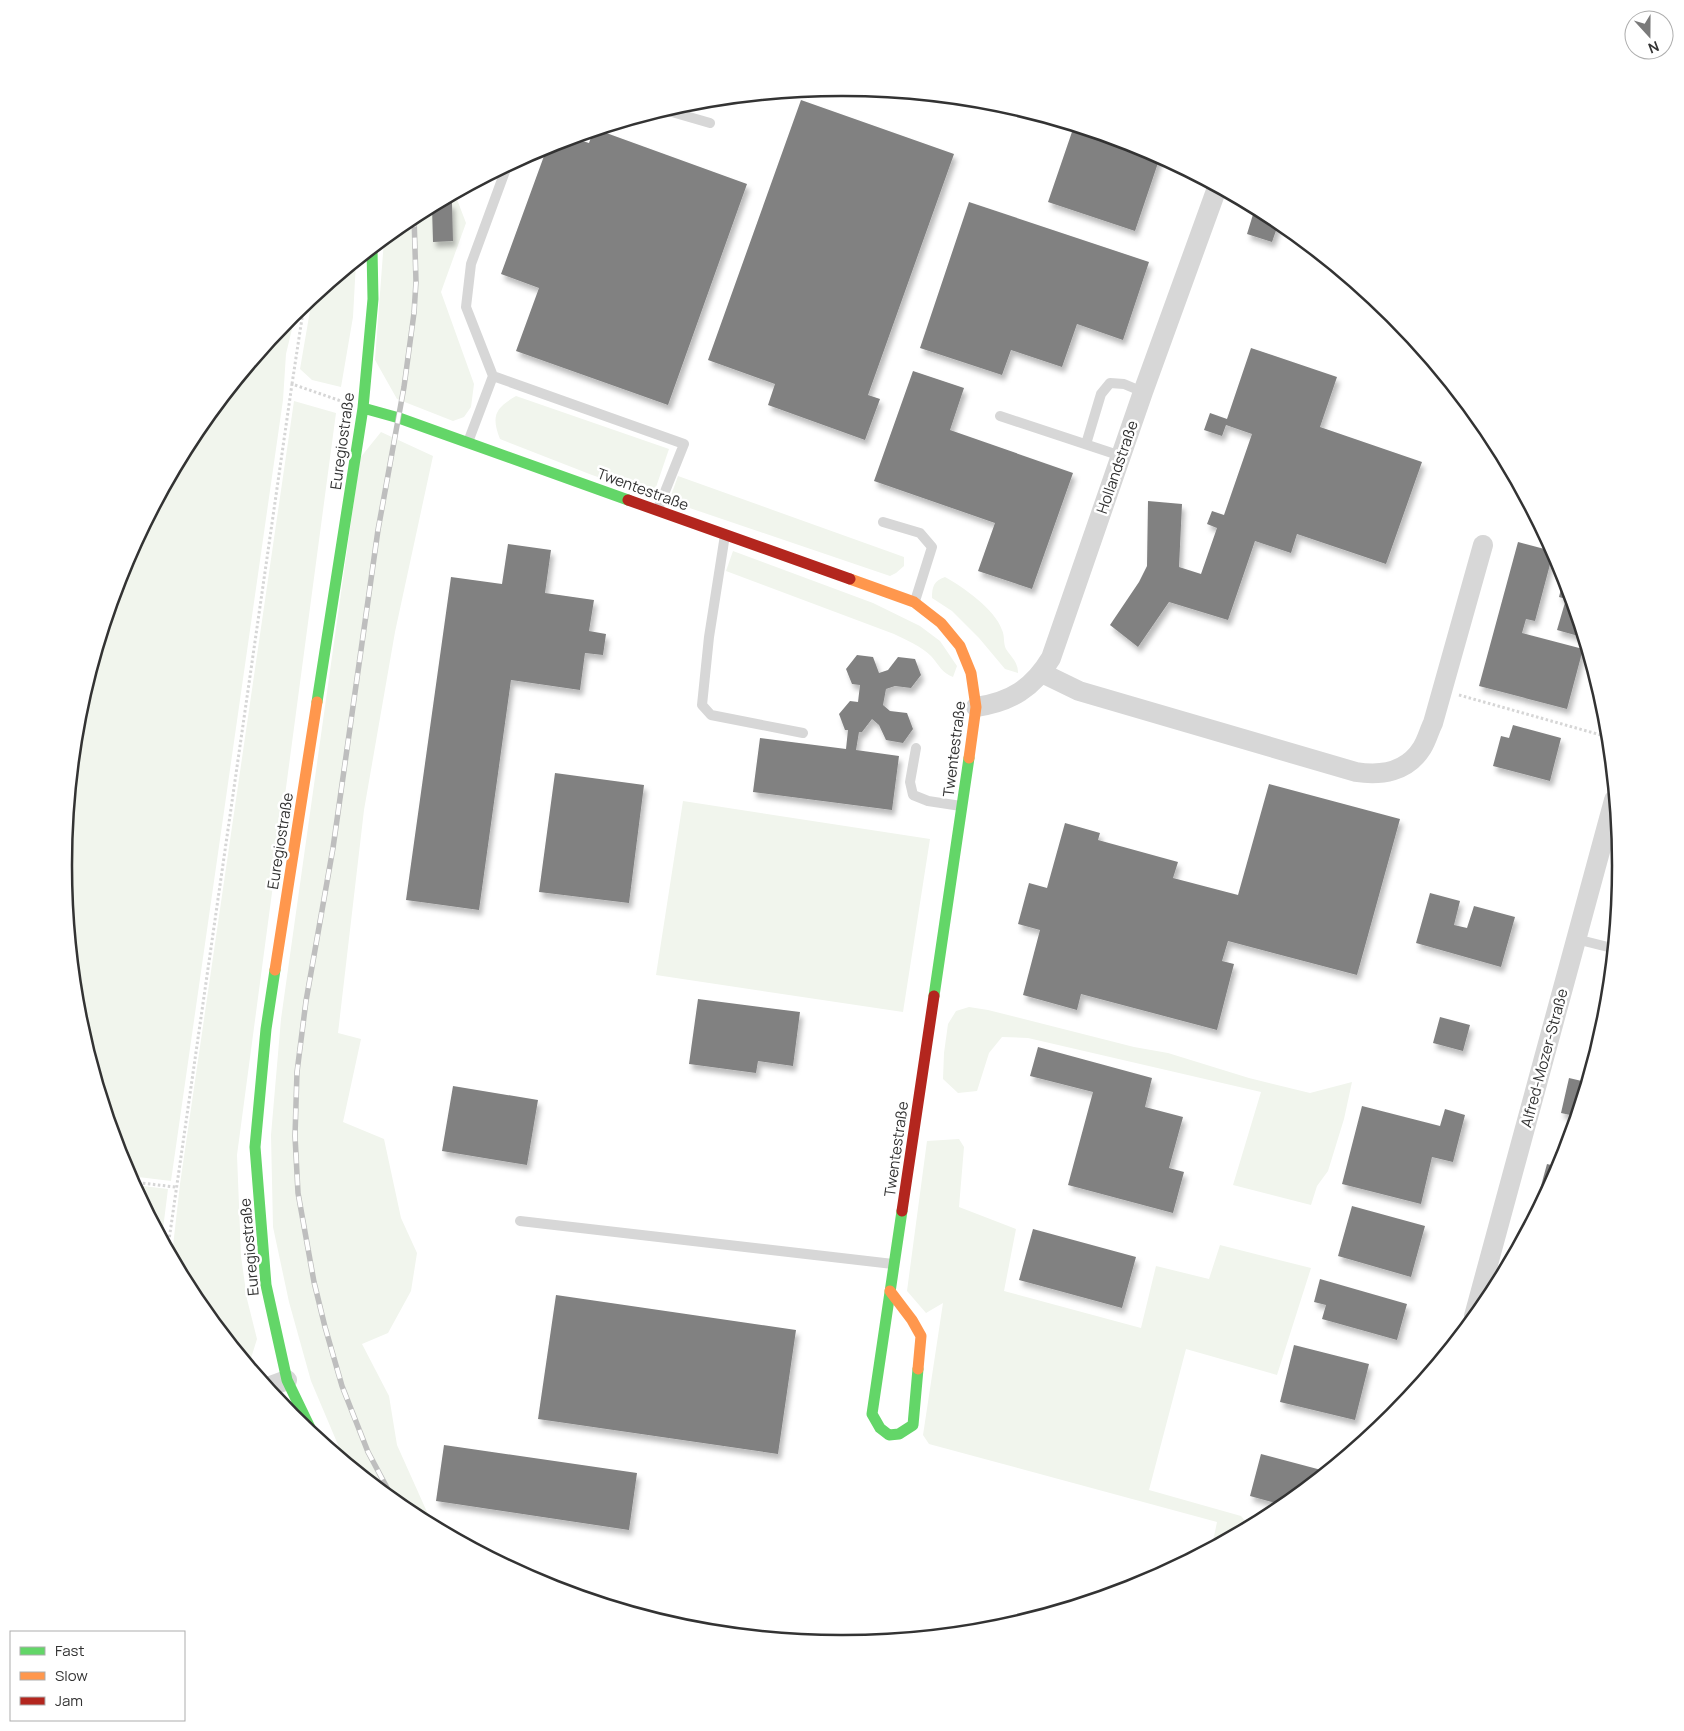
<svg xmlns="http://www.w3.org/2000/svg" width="1684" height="1731" font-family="Manrope,sans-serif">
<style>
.green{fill:#f1f5ed}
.building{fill:#818181;filter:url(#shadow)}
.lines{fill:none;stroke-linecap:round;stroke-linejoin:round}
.path{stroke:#d6d6d6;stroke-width:3;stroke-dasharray:2.5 2.5;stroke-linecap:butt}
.lane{stroke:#d7d7d7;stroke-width:10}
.street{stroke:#d7d7d7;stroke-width:20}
.fast{stroke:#63d668;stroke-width:11}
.slow{stroke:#ff974d;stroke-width:11}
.jam{stroke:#b3261e;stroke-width:11}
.rail-casing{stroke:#bebebe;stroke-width:5.5}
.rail{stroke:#fff;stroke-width:4;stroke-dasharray:11;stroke-linecap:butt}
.labels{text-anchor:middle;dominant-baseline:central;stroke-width:5;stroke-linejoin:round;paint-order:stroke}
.street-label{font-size:15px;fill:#333;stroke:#fff}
.rim{fill:none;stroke:#333;stroke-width:2.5}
</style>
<defs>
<filter id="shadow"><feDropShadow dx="3" dy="5.5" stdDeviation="2.5" flood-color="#0004"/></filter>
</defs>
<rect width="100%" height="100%" fill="#fff"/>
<!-- green -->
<path class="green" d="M 455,194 L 466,223 L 441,292 L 474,384 L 471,407 L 464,417 L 453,421 L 397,399 L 375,360 L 384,240 L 410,218 Z
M 356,262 L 353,317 L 341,387 L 312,380 L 300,369 L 312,299 Z
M 296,312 L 286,354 L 283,400 L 171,1181 L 130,1176 L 123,1163 L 79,1017 L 64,865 L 79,713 L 123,567 L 195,433 Z
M 516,396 L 669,449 L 653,496 L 592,475 L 500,439 C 491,416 495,408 516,396 Z
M 294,401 L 336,413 L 237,1155 L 241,1256 L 247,1299 L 257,1339 L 251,1358 L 247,1362 L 195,1298 L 172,1255 L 180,1184 Z
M 381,432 L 433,456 L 395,632 L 364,810 L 338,1033 L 361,1039 L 343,1122 L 384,1139 L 401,1218 L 417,1253 L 411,1291 L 388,1333 L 362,1344 L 389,1396 L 397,1445 L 427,1512 L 449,1533 L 409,1512 L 344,1459 L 311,1381 L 289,1302 L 273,1227 L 271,1135 L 281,1019 L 360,458 Z
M 678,476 L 904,557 L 904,566 L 896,573 L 890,576 L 669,501 Z
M 733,551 L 873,603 L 920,626 L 940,641 L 957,666 L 953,677 C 942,673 939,665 931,656 C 921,646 906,640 894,634 L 726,571 Z
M 945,577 C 963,587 995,609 1002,630 C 1005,636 1003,643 1006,649 C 1012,658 1018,662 1018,673 L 1005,669 L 979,638 L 952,611 L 932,598 C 932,586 934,581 945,577 Z
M 683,801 L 930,839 L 903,1012 L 656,975 Z
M 969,1007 L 988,1010 L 1134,1047 L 1168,1053 L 1249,1078 L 1310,1093 L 1352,1082 L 1344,1119 L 1328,1171 L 1317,1186 L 1311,1205 L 1233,1185 L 1261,1092 L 1028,1038 L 1002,1037 L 989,1053 L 977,1091 L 958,1093 L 943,1079 L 944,1053 L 948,1024 L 956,1011 Z
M 959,1139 L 964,1147 L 959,1207 L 1016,1229 L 1004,1291 L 1141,1328 L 1156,1266 L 1209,1279 L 1220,1245 L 1311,1268 L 1277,1375 L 1186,1349 L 1149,1490 L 1241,1516 L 1245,1521 L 1240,1531 L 1212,1546 L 1217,1522 L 929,1444 L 923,1435 L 943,1303 L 926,1313 L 907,1291 L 927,1141 Z
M 135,1185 L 168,1189 L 162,1237 Z"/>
<!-- building -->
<path class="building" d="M 801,100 L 954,154 L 868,395 L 880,399 L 865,440 L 768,405 L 775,384 L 708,360 Z
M 1074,126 L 1140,147 L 1160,157 L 1135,231 L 1048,202 Z
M 598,130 L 747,184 L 668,405 L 516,351 L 539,288 L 501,274 L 548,145 L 573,138 L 589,143 L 593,132 Z
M 969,202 L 1149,262 L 1123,340 L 1077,324 L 1062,367 L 1011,350 L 1002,375 L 920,348 Z
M 438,203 L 452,203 L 453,241 L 433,242 L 432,207 Z
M 1255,208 L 1279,222 L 1272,242 L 1247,234 Z
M 1251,348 L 1337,377 L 1320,427 L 1422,462 L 1386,564 L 1297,534 L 1291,553 L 1255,541 L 1228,620 L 1169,602 L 1138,647 L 1110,625 L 1139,582 L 1147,566 L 1148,501 L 1182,504 L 1179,567 L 1201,574 L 1217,528 L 1207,524 L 1212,511 L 1224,515 L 1252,434 L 1226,425 L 1222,436 L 1204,430 L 1210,413 L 1227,419 Z
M 913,371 L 964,388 L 950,430 L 1073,473 L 1032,589 L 978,571 L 995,523 L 874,481 Z
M 1518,542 L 1552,551 L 1553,553 L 1535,621 L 1526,619 L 1522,633 L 1583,649 L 1567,709 L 1479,686 Z
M 508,544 L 551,550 L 545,593 L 594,600 L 589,631 L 606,634 L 603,655 L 585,653 L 580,690 L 511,680 L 479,910 L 406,900 L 451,577 L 502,584 Z
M 1563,581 L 1565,582 L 1582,637 L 1557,630 L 1566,599 L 1559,597 Z
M 857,655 L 873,657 L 879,673 L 888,670 L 898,657 L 915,659 L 921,675 L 911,688 L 895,686 L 886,689 L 883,705 L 890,711 L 907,713 L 913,729 L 903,743 L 886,740 L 879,725 L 872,719 L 862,732 L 859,732 L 856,750 L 899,756 L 892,810 L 753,792 L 760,738 L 846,749 L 848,730 L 845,730 L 839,714 L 850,701 L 858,702 L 860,685 L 852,684 L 846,669 Z
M 1513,725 L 1561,738 L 1550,781 L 1493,766 L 1501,736 L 1509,738 Z
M 555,773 L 644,785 L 629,903 L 539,892 Z
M 1269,784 L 1400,819 L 1357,975 L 1228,941 L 1222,961 L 1234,964 L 1217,1030 L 1081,994 L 1077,1010 L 1023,995 L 1040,930 L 1018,924 L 1029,883 L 1047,888 L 1065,823 L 1100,833 L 1098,840 L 1178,862 L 1173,878 L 1238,895 Z
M 1430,893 L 1460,901 L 1454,925 L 1467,928 L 1474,906 L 1515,917 L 1501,967 L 1416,943 Z
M 698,999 L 800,1012 L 793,1066 L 758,1061 L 756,1073 L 689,1064 Z
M 1440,1017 L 1470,1025 L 1463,1051 L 1433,1043 Z
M 1038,1047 L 1152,1078 L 1145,1107 L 1183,1117 L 1169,1168 L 1184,1172 L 1173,1213 L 1068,1185 L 1093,1092 L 1030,1076 Z
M 1569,1078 L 1586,1082 L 1575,1116 L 1561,1113 Z
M 453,1086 L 538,1100 L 527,1165 L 442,1151 Z
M 1362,1106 L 1440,1126 L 1445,1109 L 1465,1115 L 1453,1162 L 1432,1157 L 1421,1204 L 1342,1184 Z
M 1547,1164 L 1559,1167 L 1539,1205 L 1536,1204 Z
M 1352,1206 L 1425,1226 L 1411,1277 L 1338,1256 Z
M 1033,1229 L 1136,1257 L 1122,1308 L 1019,1280 Z
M 1320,1279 L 1407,1304 L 1397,1340 L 1322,1319 L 1326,1305 L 1314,1302 Z
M 556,1295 L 796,1330 L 778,1454 L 538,1419 Z
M 1294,1345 L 1369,1364 L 1355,1420 L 1280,1402 Z
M 444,1445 L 637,1473 L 629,1530 L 436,1501 Z
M 1261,1454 L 1325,1471 L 1283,1505 L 1250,1496 Z"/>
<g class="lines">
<!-- path -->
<path class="path" d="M 292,384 L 304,305
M 1459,695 L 1608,737
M 133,1182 L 175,1187
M 168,1247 L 292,384 L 341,401"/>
<!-- lane -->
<path class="lane" d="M 665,110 L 710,123
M 493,376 L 466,307 L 471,264 L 507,166
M 1000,416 L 1121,456
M 468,442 L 493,376 L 684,444 L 658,509
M 1086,444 L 1101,394 L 1110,383 L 1124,384 L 1143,392
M 883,522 L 920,533 L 932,547 L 915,601
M 725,535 L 709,637 L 702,705 L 711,715 L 803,733
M 916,748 L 910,782 L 913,795 L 928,801 L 961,806
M 1576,939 L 1612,948
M 520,1221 L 893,1264"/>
<!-- street -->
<path class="street" d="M 1042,673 L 1079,691 L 1356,772 C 1381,776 1407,772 1422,748 C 1427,740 1429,731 1433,723 L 1483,545
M 976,707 C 1011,702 1033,688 1051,658 L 1143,392 L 1217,188
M 1474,1316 L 1614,800
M 268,1387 L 287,1380"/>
<!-- fast -->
<path class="fast" d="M 363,408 L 399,418 L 628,500
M 317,702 L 363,408 L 373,299 L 372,249
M 275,970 L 266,1029 L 255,1147 L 266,1285 L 287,1380 L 312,1432
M 934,996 L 969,758
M 902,1211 L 872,1414 L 880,1428 L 889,1435 L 899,1434 L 913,1425 L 918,1369"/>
<!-- slow -->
<path class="slow" d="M 850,579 L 914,602 L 941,623 L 960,646 L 971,673 L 976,707 L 969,758
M 275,970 L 317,702
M 890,1291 L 912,1320 L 921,1336 L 918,1369"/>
<!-- jam -->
<path class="jam" d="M 628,500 L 850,579
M 902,1211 L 934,996"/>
<!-- rail casing -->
<g class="rail-casing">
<path id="rail" d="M 393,1499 L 368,1452 L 342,1386 L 325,1327 L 314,1282 L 298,1193 L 295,1136 L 297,1072 L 306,1001 L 333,848 L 378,530 L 404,387 L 414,313 L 416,282 L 414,216"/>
</g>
<!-- rail -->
<use href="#rail" class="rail"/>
</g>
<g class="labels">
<!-- street labels -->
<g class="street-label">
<text transform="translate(342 441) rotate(-82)">Euregiostraße</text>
<text transform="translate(1117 467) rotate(-71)">Hollandstraße</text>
<text transform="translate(643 489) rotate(20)">Twentestraße</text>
<text transform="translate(954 749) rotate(-83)">Twentestraße</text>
<text transform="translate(280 841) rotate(-81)">Euregiostraße</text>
<text transform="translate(1544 1058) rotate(-75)">Alfred-Mozer-Straße</text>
<text transform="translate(896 1149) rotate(-82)">Twentestraße</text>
<text transform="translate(249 1247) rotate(-95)">Euregiostraße</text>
</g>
</g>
<!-- crop -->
<path d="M0 0H1684V1731H0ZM841 96H843A769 769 0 0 1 1612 865V866A769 769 0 0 1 843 1635H841A769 769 0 0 1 72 866V865A769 769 0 0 1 841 96Z" fill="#fff" fill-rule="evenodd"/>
<path class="rim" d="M841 96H843A769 769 0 0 1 1612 865V866A769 769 0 0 1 843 1635H841A769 769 0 0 1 72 866V865A769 769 0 0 1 841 96Z"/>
<!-- legend -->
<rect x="10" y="1631" width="175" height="90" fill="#ffffff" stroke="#adadad"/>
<rect x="20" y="1647" width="25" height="8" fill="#63d668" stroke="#adadad"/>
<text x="55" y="1656" font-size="15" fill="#333333">Fast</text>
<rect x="20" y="1672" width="25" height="8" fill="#ff974d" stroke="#adadad"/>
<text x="55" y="1681" font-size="15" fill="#333333">Slow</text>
<rect x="20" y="1697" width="25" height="8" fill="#b3261e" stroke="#adadad"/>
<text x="55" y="1706" font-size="15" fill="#333333">Jam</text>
<!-- north arrow -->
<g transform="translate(1649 35) rotate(159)"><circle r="24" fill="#ffffff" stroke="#adadad"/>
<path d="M0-4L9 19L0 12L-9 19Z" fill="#7a7a7a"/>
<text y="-8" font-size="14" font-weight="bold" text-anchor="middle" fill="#333333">N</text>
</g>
</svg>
